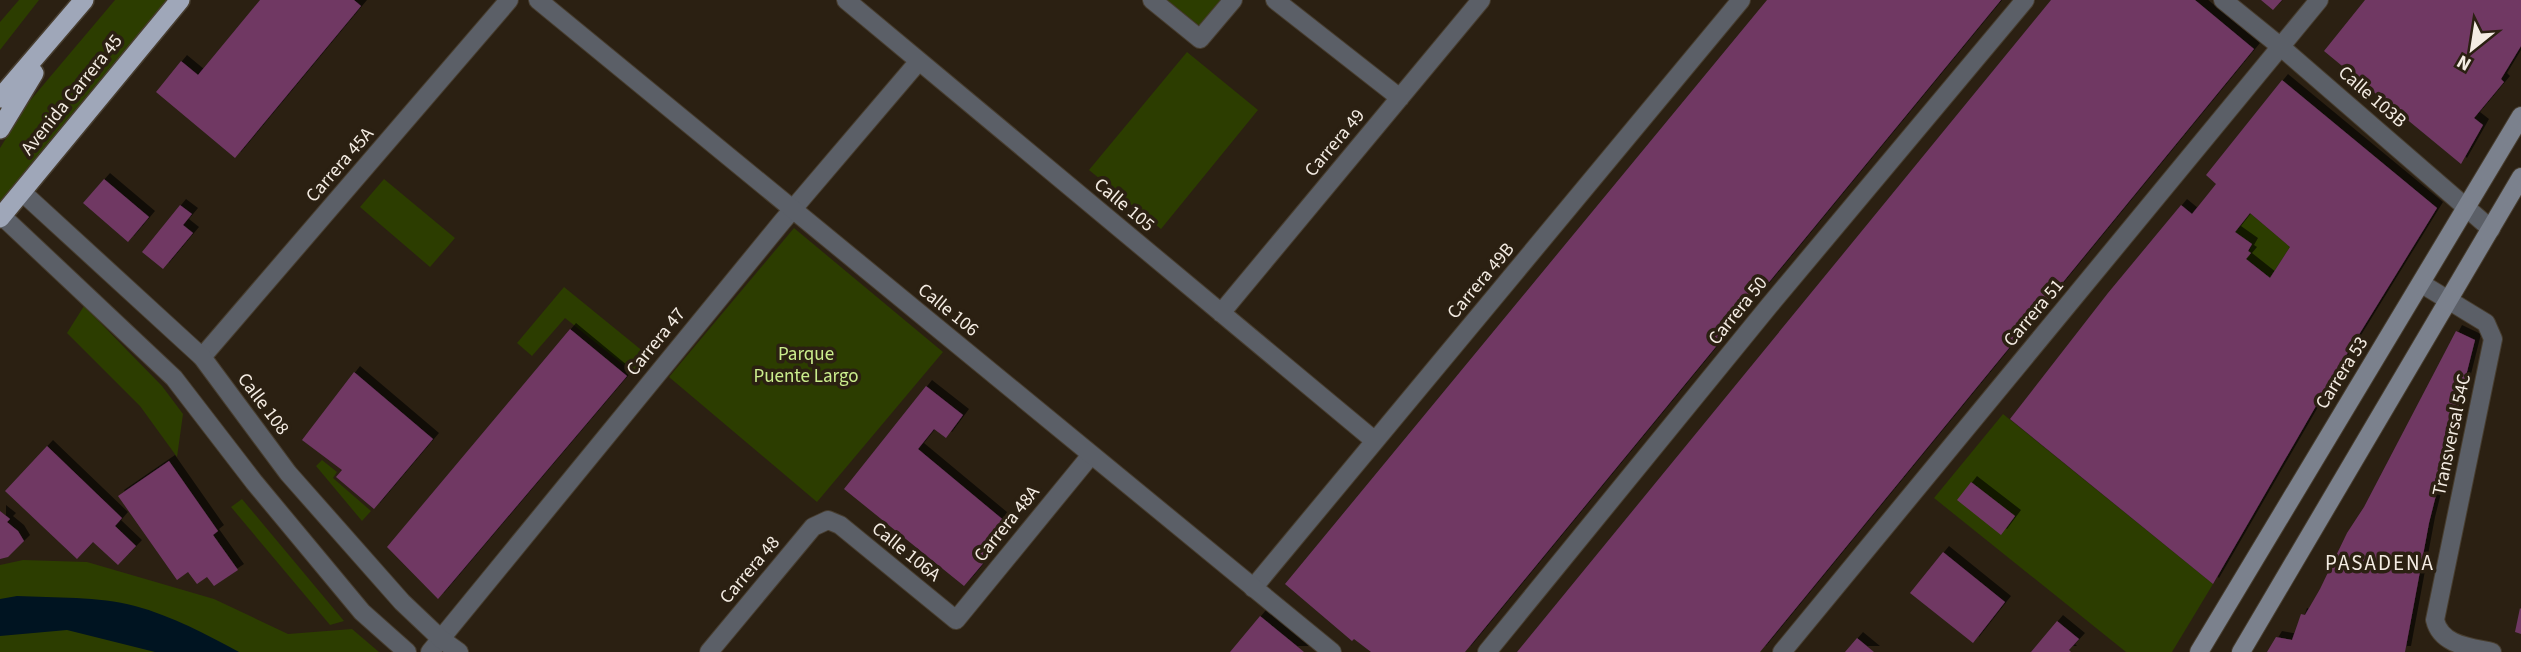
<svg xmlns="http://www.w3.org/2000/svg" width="2521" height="652" font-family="'Source Sans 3',sans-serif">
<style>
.green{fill:#2c3d00}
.water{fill:#001421}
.building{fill:#6f3864;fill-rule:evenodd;filter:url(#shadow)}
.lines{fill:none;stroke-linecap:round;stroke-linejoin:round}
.minor-casing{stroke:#473d2f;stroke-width:20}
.tertiary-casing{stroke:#473d2f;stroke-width:20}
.secondary-casing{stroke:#473d2f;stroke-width:20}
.trunk-casing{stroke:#473d2f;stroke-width:22}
.minor{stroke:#5b5f67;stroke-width:18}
.tertiary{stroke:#5b5f67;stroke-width:18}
.secondary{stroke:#7b818d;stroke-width:18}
.trunk{stroke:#9fa7b9;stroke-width:19}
.labels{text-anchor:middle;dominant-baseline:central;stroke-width:7;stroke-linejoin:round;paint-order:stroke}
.street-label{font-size:19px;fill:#f4ece3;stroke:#2b2012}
.park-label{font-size:19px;fill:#cbed8d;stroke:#2b2012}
.neighbourhood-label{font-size:21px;letter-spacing:2px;fill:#f4ece3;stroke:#2b2012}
</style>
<defs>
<filter id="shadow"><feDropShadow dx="6" dy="-6" stdDeviation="0" flood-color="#0009"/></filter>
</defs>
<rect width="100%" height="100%" fill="#2b2012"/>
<!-- green -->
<path class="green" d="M 19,0 L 39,0 L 0,50 L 0,22 Z
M 115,0 L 170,0 L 0,205 L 0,148 L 28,103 Z
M 1167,0 L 1224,0 L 1202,28 Z
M 1187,52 L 1258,110 L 1161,229 L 1089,170 Z
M 384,179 L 455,238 L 430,267 L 360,207 Z
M 2250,213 L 2290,247 L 2270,278 L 2246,259 L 2252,244 L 2235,232 Z
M 794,228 L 943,352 L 817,502 L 669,377 Z
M 564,287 L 650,357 L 635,374 L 565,318 L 532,356 L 517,343 Z
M 84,306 L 162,386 L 183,414 L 177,457 L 140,406 L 67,333 Z
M 2003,414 L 2213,584 L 2172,652 L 2126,652 L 1934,498 Z
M 322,460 L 337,472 L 333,478 L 371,511 L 362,521 L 316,466 Z
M 242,499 L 344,621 L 330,625 L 231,507 Z
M 23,560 L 87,562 L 214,599 L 288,634 L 352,629 L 379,652 L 0,652 L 0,565 Z"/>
<!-- water -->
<path class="water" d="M 17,596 C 55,598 98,596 135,606 C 172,616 206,634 239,652 L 155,652 L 67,630 L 0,636 L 0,599 Z"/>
<!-- building -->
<path class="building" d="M 260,0 L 354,0 L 361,6 L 235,158 L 156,92 L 181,61 L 198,75 Z
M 1767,0 L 2001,0 L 1465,652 L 1371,652 L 1354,639 L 1352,641 L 1285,584 Z
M 2051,0 L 2195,0 L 2254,49 L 1760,652 L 1517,652 Z
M 2261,0 L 2282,0 L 2273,10 Z
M 2365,0 L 2521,0 L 2521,46 L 2501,79 L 2504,82 L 2474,118 L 2483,125 L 2461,164 L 2324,51 Z
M 2282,80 L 2437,208 L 2331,380 L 2213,584 L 2010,419 L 2108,293 L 2181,205 L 2192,214 L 2216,184 L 2206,175 ZM 2250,213 L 2290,247 L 2270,278 L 2246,259 L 2251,253 L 2248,251 L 2252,244 L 2235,232 Z
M 104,179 L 149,217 L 128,242 L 83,203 Z
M 180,205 L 192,214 L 183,225 L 193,233 L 163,269 L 142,252 Z
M 570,329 L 627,376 L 438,599 L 387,547 Z
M 2456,331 L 2475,340 L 2429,523 L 2405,652 L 2267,652 L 2276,637 L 2292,640 L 2301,614 L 2305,615 L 2320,589 L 2347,533 L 2364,507 Z
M 354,372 L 433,439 L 374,509 L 336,477 L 342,470 L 302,440 Z
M 926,386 L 963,415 L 946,438 L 934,429 L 918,449 L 1013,528 L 964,586 L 844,489 Z
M 47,446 L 122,518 L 115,526 L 136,546 L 118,565 L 93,542 L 77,559 L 5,491 Z
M 169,461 L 218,531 L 213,535 L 238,570 L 214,586 L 207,577 L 197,584 L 188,572 L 177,580 L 118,496 Z
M 1971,482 L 2015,516 L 2001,535 L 1957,500 Z
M 0,511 L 10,519 L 7,522 L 18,531 L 24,541 L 8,557 L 0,559 Z
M 1943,552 L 2005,602 L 1973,643 L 1910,593 Z
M 2520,608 L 2521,609 L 2521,634 L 2515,632 Z
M 1260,616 L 1298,647 L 1304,652 L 1230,652 Z
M 2057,621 L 2079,639 L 2069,650 L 2071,652 L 2031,652 Z
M 1857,638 L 1874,652 L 1845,652 Z"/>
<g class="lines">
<!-- minor casing -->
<g class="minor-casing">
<path id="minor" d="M 846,0 L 1375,441
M 1152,0 L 1200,39 L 1233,0
M 1275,0 L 1400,98
M 2223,0 L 2281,47 L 2491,229
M 2422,284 L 2486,323 L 2493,339 L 2435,620 C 2441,645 2469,647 2492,652
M 1221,313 L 1481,0
M 202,357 L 509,0
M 1253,588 L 1741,0
M 430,652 L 781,223 L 919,61
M 709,652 L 813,527 L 828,520 L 840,525 L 956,620 L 1091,455
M 1782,652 L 2319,0"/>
</g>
<!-- tertiary casing -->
<g class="tertiary-casing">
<path id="tertiary" d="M 538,0 L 1332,652
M 22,192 L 202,357 L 288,473 L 402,602 L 441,639 L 459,652
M 2,216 L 174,378 L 254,482 L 362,612 L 407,652
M 1487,652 L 1769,306 L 2025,0"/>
</g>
<!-- secondary casing -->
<g class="secondary-casing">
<path id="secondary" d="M 2199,652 L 2521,116
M 2241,652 L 2521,177"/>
</g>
<!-- trunk casing -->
<g class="trunk-casing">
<path id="trunk" d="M 0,98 L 84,0
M 0,129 L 34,73
M 0,218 L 180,0"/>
</g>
<!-- minor -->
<use href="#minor" class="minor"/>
<!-- tertiary -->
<use href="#tertiary" class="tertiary"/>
<!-- secondary -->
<use href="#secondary" class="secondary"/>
<!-- trunk -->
<use href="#trunk" class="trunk"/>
</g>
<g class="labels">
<!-- street labels -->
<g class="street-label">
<text transform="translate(72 95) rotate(-51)">Avenida Carrera 45</text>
<text transform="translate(2372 97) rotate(41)">Calle 103B</text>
<text transform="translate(1335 143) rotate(-50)">Carrera 49</text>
<text transform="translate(340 165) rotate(-49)">Carrera 45A</text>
<text transform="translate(1124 205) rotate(40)">Calle 105</text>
<text transform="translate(1481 281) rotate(-50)">Carrera 49B</text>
<text transform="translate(948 310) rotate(39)">Calle 106</text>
<text transform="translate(1738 311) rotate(-51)">Carrera 50</text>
<text transform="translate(2034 313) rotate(-50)">Carrera 51</text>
<text transform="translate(656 342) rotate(-51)">Carrera 47</text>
<text transform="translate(2342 373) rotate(-58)">Carrera 53</text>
<text transform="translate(263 404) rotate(53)">Calle 108</text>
<text transform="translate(2452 435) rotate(-78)">Transversal 54C</text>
<text transform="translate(1007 524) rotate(-51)">Carrera 48A</text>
<text transform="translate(906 552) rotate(39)">Calle 106A</text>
<text transform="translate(750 570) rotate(-50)">Carrera 48</text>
</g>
<!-- park labels -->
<g class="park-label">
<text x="806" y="354">Parque<tspan x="806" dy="22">Puente Largo</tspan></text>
</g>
<!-- neighbourhood labels -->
<g class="neighbourhood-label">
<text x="2380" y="563">PASADENA</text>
</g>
</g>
<!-- north arrow -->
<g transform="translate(2472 49) rotate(210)" stroke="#2b2012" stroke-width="5" paint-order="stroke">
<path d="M0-5L12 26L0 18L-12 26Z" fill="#f4ece3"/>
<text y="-10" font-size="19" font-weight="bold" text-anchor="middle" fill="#f4ece3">N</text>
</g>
</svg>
